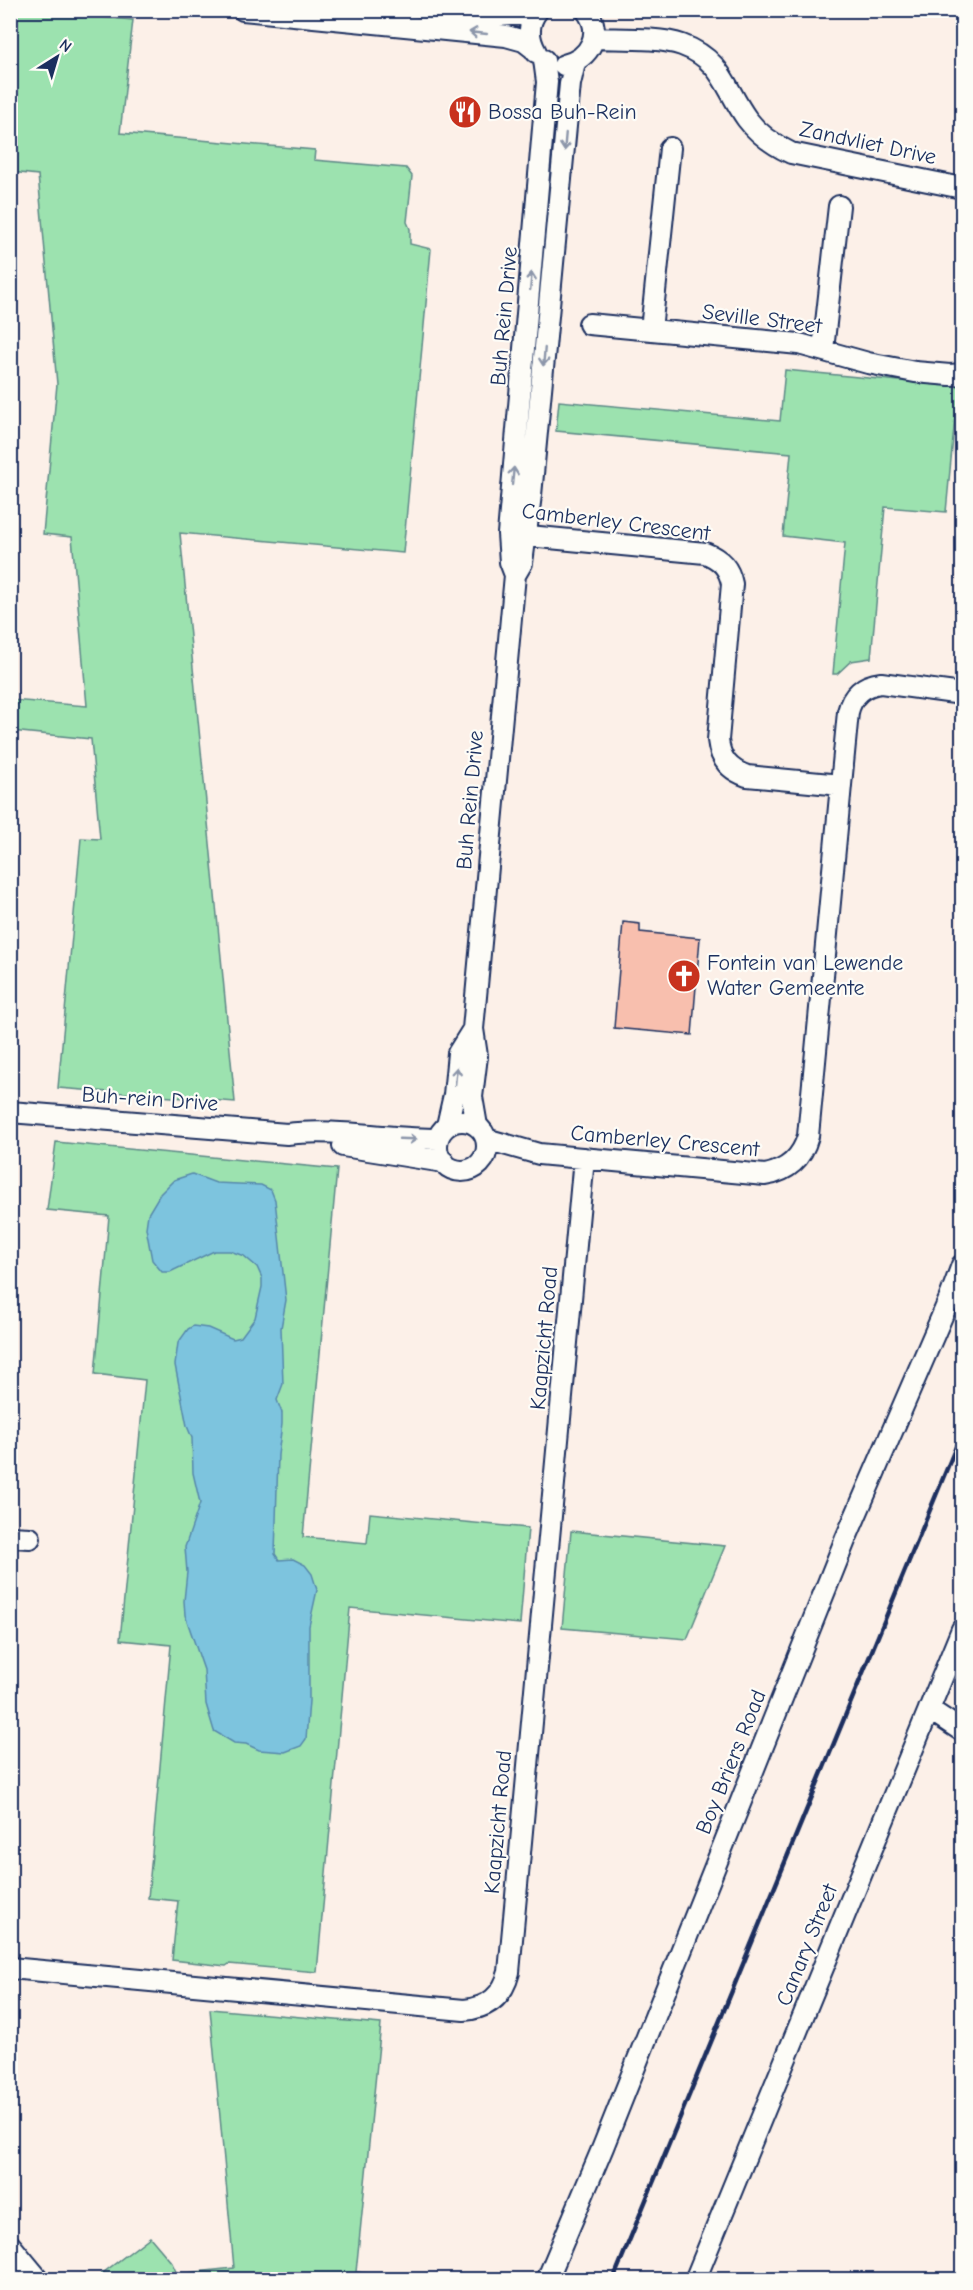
<svg xmlns="http://www.w3.org/2000/svg" width="973" height="2290" font-family="'Comic Neue',sans-serif">
<style>
.green{fill:#9ce2af;stroke:#5c8886;stroke-width:1.5}
.water{fill:#7dc4de;stroke:#5688ab;stroke-width:1.5}
.building{fill:#f8bfae;stroke:#1b2f5e;stroke-width:1.5}
.lines{fill:none;stroke-linecap:round;stroke-linejoin:round}
.street-casing{stroke:#1b2f5e;stroke-width:24}
.street{stroke:#fdfcf7;stroke-width:20}
.rail{stroke:#1b2f5e;stroke-width:4.5}
.oneway{stroke:#8c96aa}
.labels{text-anchor:middle;dominant-baseline:central;stroke-width:4.5;stroke-linejoin:round;paint-order:stroke}
.poi-label{font-size:22px;fill:#1b2f5e;stroke:#fdfcf7;text-anchor:start}
.street-label{font-size:22px;fill:#1b2f5e;stroke:#fdfcf7}
</style>
<rect width="100%" height="100%" fill="#fcf0e8"/>
<filter id="ink" filterUnits="userSpaceOnUse"><feTurbulence type="fractalNoise" baseFrequency=".0167" numOctaves="2"/><feDisplacementMap in="SourceGraphic" scale="12" xChannelSelector="R" yChannelSelector="G"/><feConvolveMatrix kernelMatrix="1 2 1 2 8 2 1 2 1" color-interpolation-filters="sRGB"/></filter>
<g filter="url(#ink)">
<!-- green -->
<path class="green" d="M 11,10 L 33,11 L 133,20 L 120,133 L 315,150 L 314,160 L 406,168 L 412,176 L 407,222 L 410,229 L 410,244 L 431,249 L 403,553 L 180,533 L 235,1102 L 58,1088 L 81,838 L 100,839 L 91,739 L 11,731 L 11,700 L 87,706 L 72,537 L 43,534 L 57,384 L 38,175 L 11,172 Z
M 785,370 L 962,387 L 962,417 L 955,417 L 946,512 L 885,507 L 871,658 L 851,661 L 837,674 L 833,674 L 845,543 L 783,536 L 791,453 L 556,431 L 559,401 L 780,421 Z
M 56,1142 L 337,1169 L 303,1537 L 367,1543 L 370,1513 L 528,1528 L 520,1624 L 350,1608 L 317,1972 L 229,1964 L 226,1966 L 172,1960 L 178,1901 L 148,1898 L 171,1645 L 120,1640 L 145,1380 L 95,1374 L 109,1216 L 47,1210 Z
M 571,1531 L 725,1546 L 687,1639 L 562,1628 Z
M 210,2009 L 381,2024 L 356,2272 L 378,2275 L 378,2279 L 102,2280 L 99,2276 L 150,2237 L 172,2263 L 177,2274 L 234,2268 Z"/>
<!-- water -->
<path class="water" d="M 192,1174 L 216,1183 L 261,1185 L 271,1190 L 275,1200 L 286,1300 L 281,1328 L 283,1384 L 277,1400 L 282,1413 L 282,1424 L 278,1455 L 275,1554 L 279,1560 L 293,1559 L 305,1565 L 312,1574 L 317,1590 L 309,1626 L 309,1701 L 306,1739 L 301,1746 L 285,1752 L 259,1750 L 246,1744 L 234,1743 L 214,1731 L 206,1704 L 204,1670 L 185,1615 L 184,1601 L 187,1572 L 185,1547 L 200,1503 L 193,1473 L 192,1438 L 187,1426 L 175,1365 L 178,1343 L 188,1329 L 193,1326 L 208,1328 L 233,1339 L 241,1337 L 255,1318 L 262,1287 L 262,1278 L 257,1267 L 244,1256 L 230,1251 L 214,1251 L 170,1272 L 162,1272 L 152,1260 L 146,1228 L 148,1214 L 160,1194 L 174,1180 Z"/>
<!-- building -->
<path class="building" d="M 623,922 L 640,924 L 640,932 L 700,938 L 692,1035 L 614,1028 Z"/>
<g class="lines">
<!-- street casing -->
<g class="street-casing">
<path id="street" d="M 243,10 L 506,36 L 524,41 L 533,48
M 444,10 L 499,16 L 535,13
M 594,38 C 619,39 660,37 682,45 C 723,60 725,89 747,119 C 759,135 774,145 791,153 L 962,188
M 536,52 C 528,38 527,23 538,10
M 564,65 C 590,59 604,33 586,10
M 589,324 L 799,344 L 868,363 L 915,372 L 950,375 L 962,374
M 651,330 L 670,148
M 823,350 L 839,206
M 515,575 L 510,562 L 508,534 L 547,82 L 544,60
M 841,785 L 848,712 C 852,695 863,685 881,683 L 962,694
M 10,1112 L 287,1134 C 333,1128 390,1139 438,1139
M437 1146a25 25 0 1 1 50 0a25 25 0 1 1-50 0Z
M 447,1126 L 454,1095 L 458,1053 L 473,1029
M 477,1126 L 472,1097 L 477,1056 L 473,1029 L 515,575 L 522,563 L 531,495 L 570,84 L 575,63
M 486,1139 L 539,1154 L 765,1175 C 788,1171 802,1158 808,1136 L 841,785 L 747,776 C 729,770 720,759 718,740 L 732,584 C 729,568 721,559 705,553 L 508,534
M 343,1146 L 444,1162
M 10,1537 L 30,1538
M 929,1709 L 962,1731
M 10,1968 L 464,2010 C 488,2008 503,1996 509,1972 L 584,1158
M 10,2245 L 39,2280
M 547,2280 L 603,2147 L 846,1538 L 949,1300 L 962,1265
M 695,2280 L 962,1629"/>
</g>
<!-- street -->
<use href="#street" class="street"/>
<!-- rail -->
<path class="rail" d="M 613,2280 L 962,1432"/>
</g>
<!-- one-way arrows -->
<defs><path id="oneway-shaft" d="M-6 0H5M1.5-3L5.5 0L1.5 3" fill="none" stroke-width="1.6" stroke-linecap="round" stroke-linejoin="round" transform="scale(1.5)"/></defs>
<g class="oneway">
<use href="#oneway-shaft" transform="translate(478 33) rotate(-174)"/>
<use href="#oneway-shaft" transform="translate(565 142) rotate(95)"/>
<use href="#oneway-shaft" transform="translate(531 281) rotate(-85)"/>
<use href="#oneway-shaft" transform="translate(544 357) rotate(95)"/>
<use href="#oneway-shaft" transform="translate(513 476) rotate(-84)"/>
<use href="#oneway-shaft" transform="translate(456 1076) rotate(-84)"/>
<use href="#oneway-shaft" transform="translate(408 1139) rotate(2)"/>
</g>
</g>
<!-- icons -->
<defs>
<g id="restaurant-disc" transform="scale(1.725)"><circle r="9.5" fill="#c8321e" stroke="#fdfcf7"/><path d="M-5-6h1v4h1v-4h1v4h1v-4h1v5L-1.5 .5V6h-2V.5L-5-1ZM5-6V6H3V1.5H1.5Q1.5-4 5-6Z" fill="#fff"/></g>
<g id="church-disc" transform="scale(1.725)"><circle r="9.5" fill="#c8321e" stroke="#fdfcf7"/><path d="M-1.2-6h2.4v3.5h3.3v2.4h-3.3V6h-2.4V-.1h-3.3v-2.4h3.3Z" fill="#fff"/></g>
</defs>
<g fill-rule="evenodd">
<use href="#restaurant-disc" x="465" y="112"/>
<use href="#church-disc" x="684" y="976"/>
</g>
<g class="labels">
<!-- poi labels -->
<g class="poi-label">
<text x="488" y="112">Bossa Buh-Rein</text>
<text x="707" y="963">Fontein van Lewende<tspan x="707" dy="25">Water Gemeente</tspan></text>
</g>
<!-- street labels -->
<g class="street-label">
<text transform="translate(868 143) rotate(12)">Zandvliet Drive</text>
<text transform="translate(504 316) rotate(-85)">Buh Rein Drive</text>
<text transform="translate(762 319) rotate(7)">Seville Street</text>
<text transform="translate(616 522) rotate(7)">Camberley Crescent</text>
<text transform="translate(470 800) rotate(-85)">Buh Rein Drive</text>
<text transform="translate(150 1099) rotate(4)">Buh-rein Drive</text>
<text transform="translate(665 1141) rotate(5)">Camberley Crescent</text>
<text transform="translate(544 1338) rotate(-85)">Kaapzicht Road</text>
<text transform="translate(731 1762) rotate(-68)">Boy Briers Road</text>
<text transform="translate(498 1822) rotate(-85)">Kaapzicht Road</text>
<text transform="translate(807 1945) rotate(-68)">Canary Street</text>
</g>
</g>
<!-- margin -->
<rect width="973" height="2290" fill="none" stroke="#fdfcf7" stroke-width="36"/>
<rect x="18" y="18" width="937" height="2254" fill="none" stroke="#1b2f5e" stroke-width="2" filter="url(#ink)"/>
<!-- north arrow -->
<g transform="translate(57 57) rotate(37)" stroke="#fdfcf7" stroke-width="4.5" paint-order="stroke">
<path d="M0-4.5L10 22L0 15L-10 22Z" fill="#1b2f5e"/>
<text y="-9" font-size="16" font-weight="bold" text-anchor="middle" fill="#1b2f5e">N</text>
</g>
</svg>
